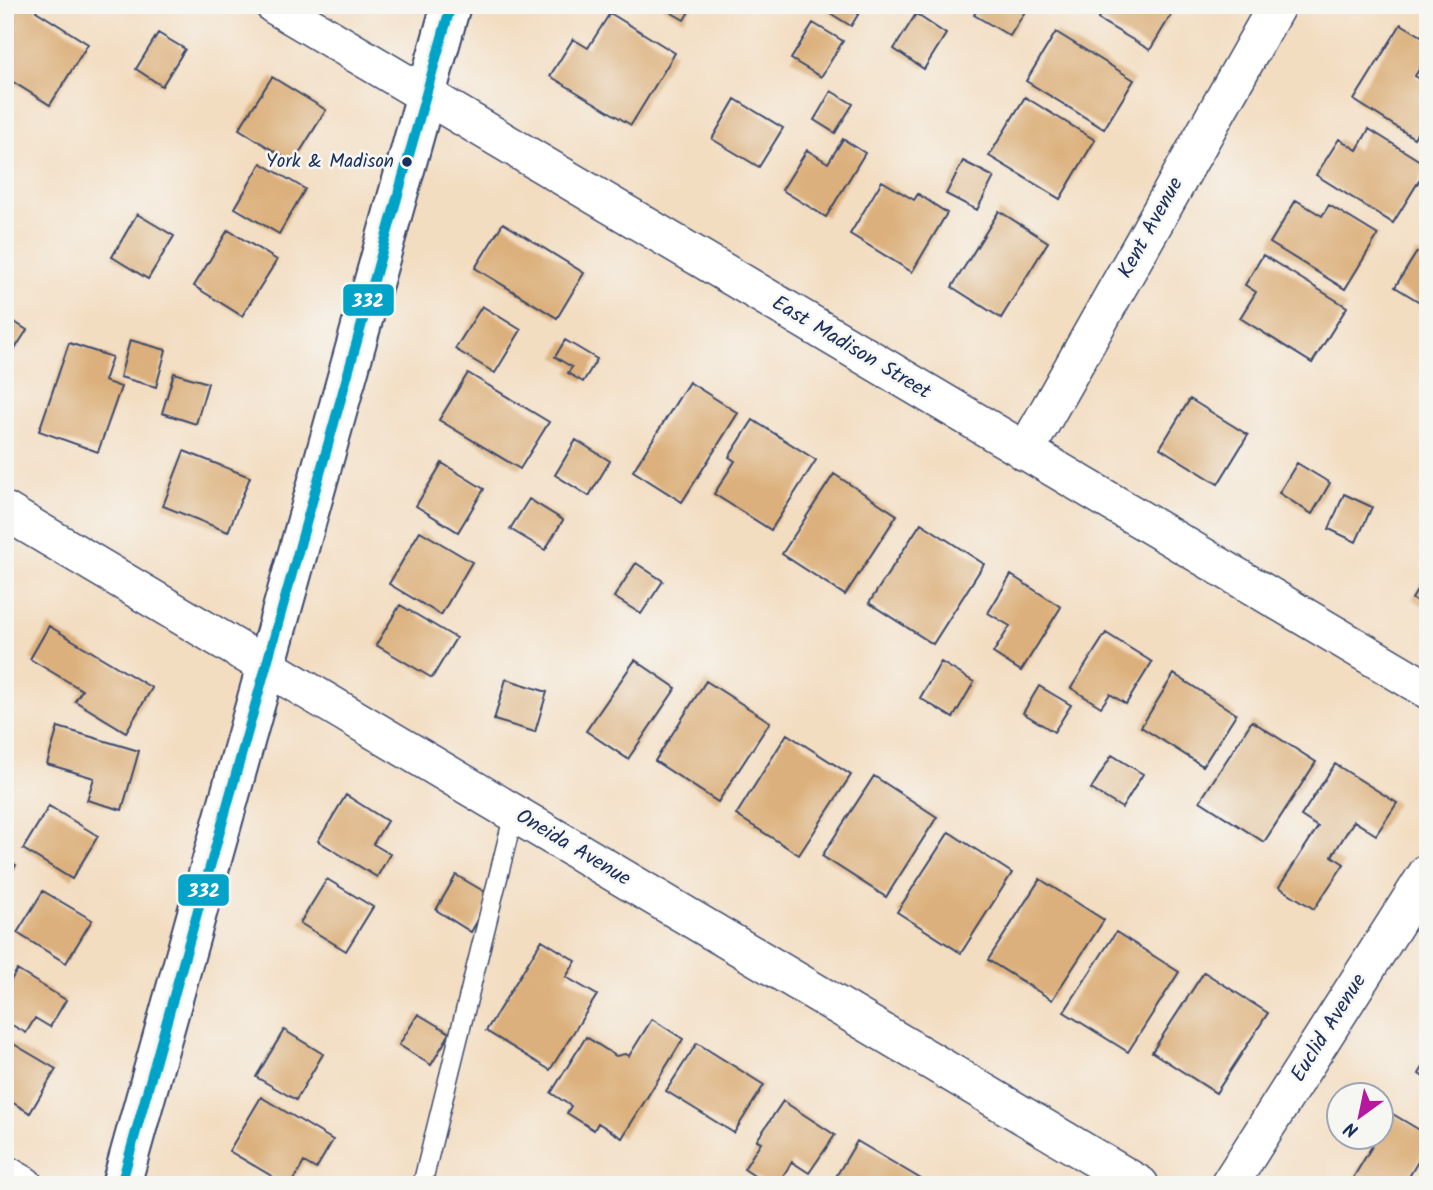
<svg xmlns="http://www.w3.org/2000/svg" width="1433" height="1190" font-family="Kalam,sans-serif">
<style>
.building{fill:#dcb07c}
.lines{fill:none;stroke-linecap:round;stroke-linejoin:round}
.lane-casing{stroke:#3b496d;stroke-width:21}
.street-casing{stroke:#3b496d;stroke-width:40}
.secondary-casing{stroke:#3b496d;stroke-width:42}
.lane{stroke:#fff;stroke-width:18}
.street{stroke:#fff;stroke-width:37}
.secondary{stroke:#fff;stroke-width:38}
.bus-1-casing{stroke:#f6f6f2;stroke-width:16}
.bus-1{stroke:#01a3c8;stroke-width:10}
.bus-dot{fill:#1b2f5e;stroke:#f6f6f2;stroke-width:2.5}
.labels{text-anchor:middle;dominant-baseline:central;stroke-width:5;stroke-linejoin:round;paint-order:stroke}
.bus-label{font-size:19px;fill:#1b2f5e;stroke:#f6f6f2;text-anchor:end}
.street-label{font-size:21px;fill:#1b2f5e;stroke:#f6f6f2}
.line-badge{stroke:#f6f6f2;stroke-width:2.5}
.badge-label{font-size:19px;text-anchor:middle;font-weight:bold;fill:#fff}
</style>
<rect width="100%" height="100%" fill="#f6f6f2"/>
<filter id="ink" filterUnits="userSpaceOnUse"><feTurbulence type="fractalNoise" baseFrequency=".0143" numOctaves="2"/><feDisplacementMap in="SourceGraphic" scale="14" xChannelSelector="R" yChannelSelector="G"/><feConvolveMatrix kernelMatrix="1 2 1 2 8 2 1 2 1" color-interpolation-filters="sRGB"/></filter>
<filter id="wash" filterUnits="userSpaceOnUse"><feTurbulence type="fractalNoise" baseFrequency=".00686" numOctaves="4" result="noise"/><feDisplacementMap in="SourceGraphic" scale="28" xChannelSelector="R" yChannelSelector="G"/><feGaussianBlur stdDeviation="1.57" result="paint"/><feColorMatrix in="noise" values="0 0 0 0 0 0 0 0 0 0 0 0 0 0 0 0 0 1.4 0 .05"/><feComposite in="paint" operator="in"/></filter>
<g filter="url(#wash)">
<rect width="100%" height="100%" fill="#f3ddc1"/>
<g id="blocks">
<!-- building -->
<path class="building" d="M 5,5 L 39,5 L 36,11 L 88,44 L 50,105 L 5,77 Z
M 658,5 L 693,5 L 684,20 Z
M 821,5 L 864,5 L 851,26 L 820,7 Z
M 980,5 L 1029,5 L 1010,36 L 974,15 Z
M 1105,5 L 1177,5 L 1150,50 L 1098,19 Z
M 610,13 L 675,53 L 631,125 L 550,76 L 573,39 L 588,48 Z
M 916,14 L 946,34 L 924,69 L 894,49 Z
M 813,23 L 843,41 L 821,77 L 791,59 Z
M 1401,24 L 1428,40 L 1428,55 L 1415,76 L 1428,84 L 1428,115 L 1414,138 L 1354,100 Z
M 1056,32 L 1134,80 L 1104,129 L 1026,81 Z
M 158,33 L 185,49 L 162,86 L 136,69 Z
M 272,77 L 326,110 L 293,163 L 239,129 Z
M 831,91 L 853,104 L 835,133 L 814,120 Z
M 1025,97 L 1095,140 L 1060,199 L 989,156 Z
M 735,99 L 783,128 L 759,167 L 712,139 Z
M 1369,129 L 1428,166 L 1393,223 L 1316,175 L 1339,139 L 1357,150 Z
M 843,139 L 865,153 L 826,217 L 782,190 L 807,150 L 828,163 Z
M 963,161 L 994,177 L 977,210 L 946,194 Z
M 261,163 L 305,189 L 279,234 L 235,208 Z
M 882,181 L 914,200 L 918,194 L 947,213 L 912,272 L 850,234 Z
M 1296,200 L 1322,216 L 1329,205 L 1378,235 L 1345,289 L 1270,243 Z
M 999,211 L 1048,242 L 1001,318 L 952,287 Z
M 137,214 L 174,236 L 148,279 L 112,257 Z
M 503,223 L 584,273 L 557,318 L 475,268 Z
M 228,230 L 277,260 L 242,316 L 194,286 Z
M 1417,252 L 1428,259 L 1428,307 L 1395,287 Z
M 1263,255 L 1347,307 L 1312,363 L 1240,318 L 1256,292 L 1245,285 Z
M 482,306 L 521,330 L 495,373 L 455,349 Z
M 5,316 L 27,330 L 5,364 Z
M 130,340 L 166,350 L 156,387 L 120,377 Z
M 565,340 L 597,359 L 583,382 L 568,373 L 572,367 L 555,357 Z
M 69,343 L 112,357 L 104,381 L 121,387 L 98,452 L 39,431 Z
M 174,373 L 208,383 L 196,424 L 162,413 Z
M 468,373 L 549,422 L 520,469 L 439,420 Z
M 689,382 L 738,413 L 682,502 L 633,471 Z
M 1190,399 L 1248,435 L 1218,484 L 1160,448 Z
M 753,420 L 816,460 L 771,530 L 714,494 L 735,461 L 729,457 Z
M 576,440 L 610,461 L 589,496 L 555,475 Z
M 184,451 L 250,477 L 228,532 L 163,506 Z
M 442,463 L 484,489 L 458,532 L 416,506 Z
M 1297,463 L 1330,483 L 1312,514 L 1279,493 Z
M 834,474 L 897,515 L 845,595 L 782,554 Z
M 1344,494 L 1372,507 L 1356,542 L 1329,529 Z
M 529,499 L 563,520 L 545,550 L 510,529 Z
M 921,523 L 984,564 L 933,644 L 869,603 Z
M 420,531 L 472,562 L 441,615 L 389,584 Z
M 636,563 L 663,581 L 641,614 L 614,597 Z
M 1428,572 L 1428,609 L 1412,599 Z
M 1011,575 L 1061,607 L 1021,671 L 993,653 L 1010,626 L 988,613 Z
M 400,605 L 456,638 L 432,678 L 376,645 Z
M 49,626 L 152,688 L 126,732 L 75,701 L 82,690 L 30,659 Z
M 1106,633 L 1152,662 L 1126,704 L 1110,694 L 1101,707 L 1071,688 Z
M 635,660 L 676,688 L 628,759 L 586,731 Z
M 941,662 L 974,682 L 953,718 L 920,698 Z
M 1174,674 L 1236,714 L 1203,766 L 1141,727 Z
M 506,679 L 547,692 L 535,732 L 494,720 Z
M 706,681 L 770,722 L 718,802 L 655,761 Z
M 1039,686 L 1071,705 L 1054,732 L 1023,713 Z
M 1252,721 L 1316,762 L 1264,842 L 1200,801 Z
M 58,727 L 139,751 L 122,810 L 87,800 L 94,778 L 47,764 Z
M 787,734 L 851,775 L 799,855 L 736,815 Z
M 1112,755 L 1143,774 L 1122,808 L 1091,789 Z
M 1335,764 L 1397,803 L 1376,835 L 1354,821 L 1332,856 L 1344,864 L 1314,909 L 1279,887 L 1318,827 L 1301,816 Z
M 874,776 L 937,817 L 886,897 L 822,856 Z
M 346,795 L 387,821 L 373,844 L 390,854 L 377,877 L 318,841 Z
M 49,806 L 98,836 L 72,879 L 23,849 Z
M 949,832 L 1012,873 L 961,953 L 897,912 Z
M 5,859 L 16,865 L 5,883 Z
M 456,875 L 492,896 L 471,932 L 436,910 Z
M 327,879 L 373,907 L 346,951 L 300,923 Z
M 1040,879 L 1104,920 L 1052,1000 L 988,960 Z
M 43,891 L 92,920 L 66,963 L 17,933 Z
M 1116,932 L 1179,972 L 1128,1052 L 1064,1012 Z
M 542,940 L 576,961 L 566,977 L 597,995 L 550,1070 L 486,1031 Z
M 17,970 L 66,1000 L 50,1027 L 35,1018 L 26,1033 L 5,1021 L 5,990 Z
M 1204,972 L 1268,1013 L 1216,1093 L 1152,1052 Z
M 418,1014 L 450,1033 L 431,1065 L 399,1045 Z
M 652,1019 L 683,1039 L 622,1138 L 598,1123 L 594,1130 L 567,1113 L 571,1106 L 551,1093 L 586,1037 L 616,1056 L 625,1054 L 629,1056 Z
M 284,1030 L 323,1054 L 296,1100 L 256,1077 Z
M 5,1039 L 56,1069 L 30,1113 L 5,1098 Z
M 697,1043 L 764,1085 L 734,1133 L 666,1091 Z
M 1428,1059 L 1428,1080 L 1419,1074 Z
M 261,1097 L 333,1140 L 316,1169 L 304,1162 L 291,1185 L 287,1185 L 229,1151 Z
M 783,1101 L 835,1135 L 809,1173 L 792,1162 L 777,1185 L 768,1185 L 744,1169 L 761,1142 L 757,1140 Z
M 1391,1113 L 1428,1135 L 1428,1145 L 1404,1185 L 1364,1185 L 1353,1178 L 1377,1138 L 1380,1138 L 1380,1131 Z
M 857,1141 L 931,1185 L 831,1185 Z"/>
</g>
</g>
<g filter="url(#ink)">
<use href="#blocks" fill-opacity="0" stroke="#3b496d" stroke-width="2"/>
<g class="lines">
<!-- lane casing -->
<g class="lane-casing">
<path id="lane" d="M 422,1185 L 514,813"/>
</g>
<!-- street casing -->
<g class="street-casing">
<path id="street" d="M 274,5 L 1428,690
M 1025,452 L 1277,5
M 5,511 L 1140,1185
M 5,1174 L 24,1185
M 1229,1185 L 1428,872"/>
</g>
<!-- secondary casing -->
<g class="secondary-casing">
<path id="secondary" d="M 121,1185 L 451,5"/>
</g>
<!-- lane -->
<use href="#lane" class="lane"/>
<!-- street -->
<use href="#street" class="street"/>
<!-- secondary -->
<use href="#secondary" class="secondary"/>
<!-- bus-1 casing -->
<g class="bus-1-casing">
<path id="bus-1" d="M 121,1185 L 451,5"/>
</g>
<!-- bus-1 -->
<use href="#bus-1" class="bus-1"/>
</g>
</g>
<!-- markers -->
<circle class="bus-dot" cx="407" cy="162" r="6"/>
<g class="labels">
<!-- bus labels -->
<g class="bus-label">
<text x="394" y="162">York &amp; Madison</text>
</g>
<!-- street labels -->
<g class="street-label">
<text transform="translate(1151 228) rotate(-61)">Kent Avenue</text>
<text transform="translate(851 348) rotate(31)">East Madison Street</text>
<text transform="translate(573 848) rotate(31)">Oneida Avenue</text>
<text transform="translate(1329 1028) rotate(-58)">Euclid Avenue</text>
</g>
</g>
<g class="line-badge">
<rect x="342" y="283" width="53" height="34" rx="7" fill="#01a3c8"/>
<rect x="177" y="873" width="53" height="34" rx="7" fill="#01a3c8"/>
</g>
<g class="badge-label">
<text x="368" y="307">332</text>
<text x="204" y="897">332</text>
</g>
<!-- margin -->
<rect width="1433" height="1190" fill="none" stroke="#f6f6f2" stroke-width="28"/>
<!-- north arrow -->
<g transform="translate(1360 1116) rotate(213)"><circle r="33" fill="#f6f6f2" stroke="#9ea6b7" stroke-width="2"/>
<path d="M0-5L12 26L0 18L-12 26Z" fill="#b5179e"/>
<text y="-10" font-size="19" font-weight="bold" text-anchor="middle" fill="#1b2f5e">N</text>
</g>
</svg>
